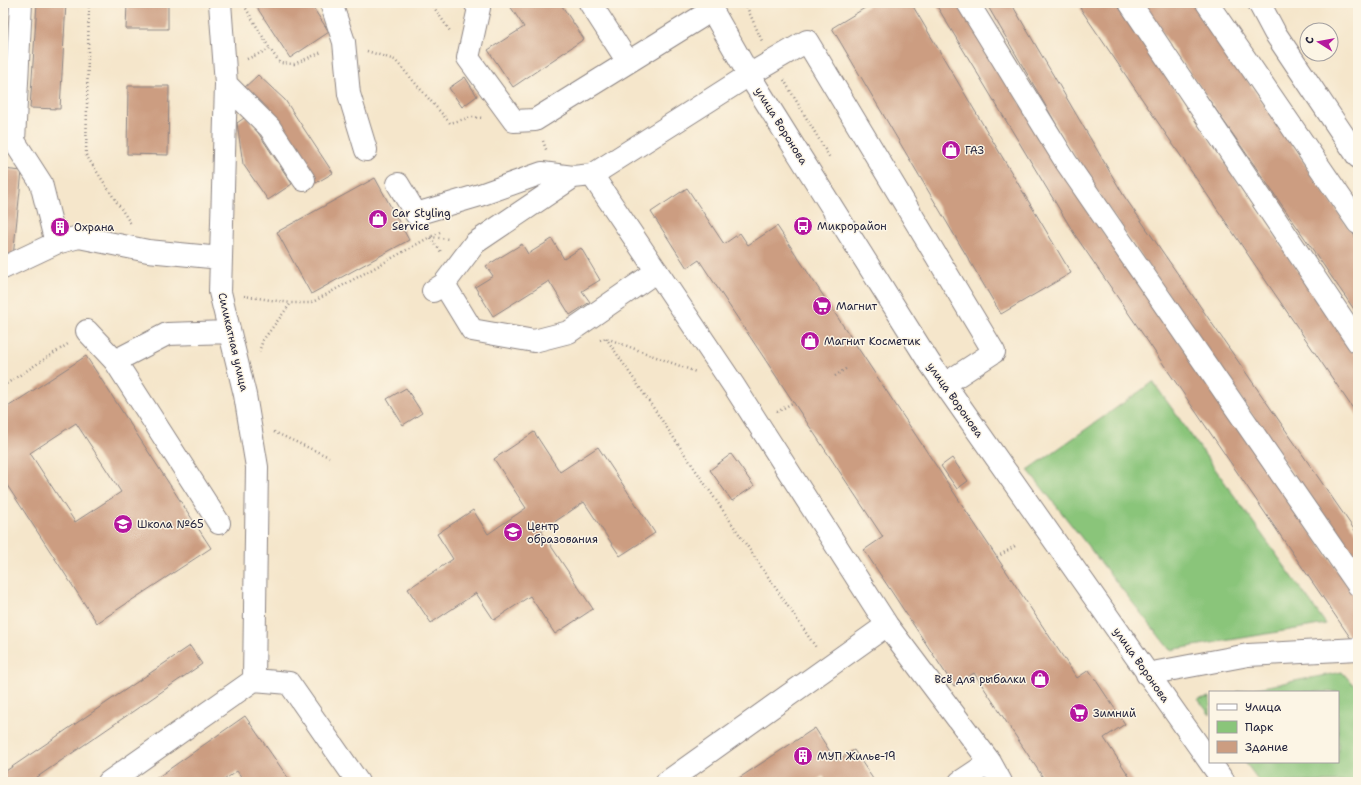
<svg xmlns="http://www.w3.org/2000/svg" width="1361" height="785" font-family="'Shantell Sans',sans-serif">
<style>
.green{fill:#8ac57a;stroke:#56745a}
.building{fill:#cc9d81;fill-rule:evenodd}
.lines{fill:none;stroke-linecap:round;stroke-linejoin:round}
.minor-casing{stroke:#8c8483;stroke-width:24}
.major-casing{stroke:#8c8483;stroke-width:24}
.path{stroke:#8c8483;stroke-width:2.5;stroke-dasharray:1 3;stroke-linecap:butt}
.minor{stroke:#fff;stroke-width:22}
.major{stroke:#fff;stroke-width:22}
.labels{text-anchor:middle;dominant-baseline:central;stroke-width:3;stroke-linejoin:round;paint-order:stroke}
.street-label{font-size:11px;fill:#22223b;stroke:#fcf5e5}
.poi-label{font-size:11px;fill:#22223b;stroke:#fcf5e5;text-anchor:start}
</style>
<rect width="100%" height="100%" fill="#fcf5e5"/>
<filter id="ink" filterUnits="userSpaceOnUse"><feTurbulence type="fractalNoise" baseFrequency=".025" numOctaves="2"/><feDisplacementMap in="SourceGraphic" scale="8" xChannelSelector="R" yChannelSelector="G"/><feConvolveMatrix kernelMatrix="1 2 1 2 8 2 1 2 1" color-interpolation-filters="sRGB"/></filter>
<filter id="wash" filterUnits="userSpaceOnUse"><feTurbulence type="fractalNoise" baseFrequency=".012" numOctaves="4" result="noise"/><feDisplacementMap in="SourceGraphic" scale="16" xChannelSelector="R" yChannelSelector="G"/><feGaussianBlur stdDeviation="0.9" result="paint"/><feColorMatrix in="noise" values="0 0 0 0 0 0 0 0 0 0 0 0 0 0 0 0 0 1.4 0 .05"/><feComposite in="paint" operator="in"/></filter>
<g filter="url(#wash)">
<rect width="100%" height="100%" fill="#f5e6cb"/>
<!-- green -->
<path class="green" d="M 1153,382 L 1326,624 L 1170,650 L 1028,470 Z
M 1342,672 L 1358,690 L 1358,782 L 1260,782 L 1245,762 L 1338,762 L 1338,692 L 1236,692 Z
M 1210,697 L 1210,715 L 1198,699 Z"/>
<g id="blocks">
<!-- building -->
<path class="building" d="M 37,3 L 66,3 L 60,109 L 30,108 Z
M 127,3 L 168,3 L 168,29 L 126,29 Z
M 254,3 L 310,3 L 329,32 L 290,58 Z
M 508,3 L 560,3 L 584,39 L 513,87 L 488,50 L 524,27 Z
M 873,3 L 911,3 L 1071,273 L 1001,314 L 832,28 Z
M 935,3 L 962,3 L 1059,168 L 1358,600 L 1358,641 L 1354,643 L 1075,235 Z
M 986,3 L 1011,3 L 1124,196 L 1358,535 L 1358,567 L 1091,184 Z
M 1087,3 L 1116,3 L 1358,359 L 1358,416 L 1080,8 Z
M 1142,3 L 1194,3 L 1358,241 L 1358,315 Z
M 258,75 L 285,100 L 333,173 L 316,183 L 274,120 L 243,89 Z
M 465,77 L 477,96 L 462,107 L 449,88 Z
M 128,86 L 169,86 L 168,155 L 127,154 Z
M 247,116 L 292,184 L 268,200 L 243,164 L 237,123 Z
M 3,169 L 22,171 L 13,257 L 3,256 Z
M 375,178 L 409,240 L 311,294 L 277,232 Z
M 687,188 L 724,244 L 740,233 L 748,245 L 777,226 L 1077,678 L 1089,670 L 1125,724 L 1104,738 L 1133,782 L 1046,782 L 974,673 L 954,686 L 864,550 L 883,537 L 699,260 L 687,268 L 651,212 Z
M 552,239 L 564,259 L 581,248 L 600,280 L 582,291 L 590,302 L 570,315 L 549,281 L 493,316 L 475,287 L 493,276 L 486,266 L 522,244 L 528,254 Z
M 86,356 L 211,548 L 97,623 L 3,479 L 3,410 ZM 76,423 L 121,492 L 75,522 L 30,453 Z
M 406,388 L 422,413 L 403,425 L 387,399 Z
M 534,432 L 560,472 L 598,447 L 655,533 L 620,556 L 584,502 L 541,531 L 593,609 L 555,634 L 530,596 L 494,620 L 476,593 L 431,623 L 408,589 L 453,559 L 437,534 L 473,510 L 488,534 L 526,508 L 494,459 Z
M 731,454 L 754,486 L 732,501 L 710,470 Z
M 952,458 L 968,481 L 957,489 L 941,466 Z
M 190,646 L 202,664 L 30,782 L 3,782 L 3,773 Z
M 245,716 L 291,782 L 245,782 L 237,771 L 221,782 L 151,782 Z
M 815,728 L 836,761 L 854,750 L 875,782 L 827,782 L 823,776 L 814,782 L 733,782 Z"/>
</g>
</g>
<g filter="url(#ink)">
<use href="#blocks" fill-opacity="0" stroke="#8c8483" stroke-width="1"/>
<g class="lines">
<!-- minor casing -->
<g class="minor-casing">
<path id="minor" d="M 220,3 L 226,84 L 220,292 L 245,395 L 257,467 L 254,680
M 331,3 L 344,42 L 349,94 L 366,150
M 475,3 L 479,8 L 468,58 L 514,121 L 535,120 L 712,10
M 590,3 L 628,62
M 968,3 L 1066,162 L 1358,585
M 1130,3 L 1358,342
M 1207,3 L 1358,223
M 1259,3 L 1275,33 L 1358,157
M 226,84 L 270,128 L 304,180
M 3,140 L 14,141 L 21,3
M 398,184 L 416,214 L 480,195 L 542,173 L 573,177
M 56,243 L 79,237 L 148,251 L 221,258
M 3,268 L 56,243 L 41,183 L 14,141
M 444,284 L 472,330 L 534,341 L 569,332 L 657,271
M 433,291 L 444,284 L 475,243 L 573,177 L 592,175
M 87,331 L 115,361 L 167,334 L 229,332
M 115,361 L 219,523
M 945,384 L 994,352 L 807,41 L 749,75 L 592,175 L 734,386 L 887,625 L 990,762 L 1001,782
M 1147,674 L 1248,655 L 1358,649
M 109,782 L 254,680 L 289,683 L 358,782
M 667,782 L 887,625
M 960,782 L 990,762"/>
</g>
<!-- major casing -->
<g class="major-casing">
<path id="major" d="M 708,3 L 749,75 L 929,362 L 1224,782"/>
</g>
<!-- path -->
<path class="path" d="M 89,3 L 86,155 L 131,224
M 431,3 L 450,31
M 745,3 L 762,41
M 244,5 L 270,49
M 367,51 L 395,60 L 450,123 L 472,117 L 483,118
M 247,59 L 270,49 L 280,63 L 294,64 L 322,52
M 784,80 L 830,158
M 543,141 L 547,152
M 440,232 L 430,237 L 441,252
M 244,296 L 291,303 L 311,303 L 430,237 L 449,239
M 606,338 L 817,649
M 600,340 L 606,338 L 696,372
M 259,352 L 263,340 L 291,303
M 835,376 L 847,368
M 3,386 L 68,344
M 777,412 L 794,402
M 274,432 L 329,457
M 997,557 L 1015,546"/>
<!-- minor -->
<use href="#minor" class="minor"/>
<!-- major -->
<use href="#major" class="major"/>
</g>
</g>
<!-- icons -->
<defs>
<g id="shop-disc" transform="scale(1)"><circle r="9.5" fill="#b5179e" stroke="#fcf5e5"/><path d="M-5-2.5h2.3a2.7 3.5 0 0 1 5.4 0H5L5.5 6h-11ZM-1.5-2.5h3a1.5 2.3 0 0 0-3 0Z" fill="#fff"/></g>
<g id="bus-disc" transform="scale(1)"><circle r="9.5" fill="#b5179e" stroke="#fcf5e5"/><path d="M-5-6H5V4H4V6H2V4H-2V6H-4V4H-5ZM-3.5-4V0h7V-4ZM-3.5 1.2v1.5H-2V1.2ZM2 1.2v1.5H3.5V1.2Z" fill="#fff"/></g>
<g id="building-disc" transform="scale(1)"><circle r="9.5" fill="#b5179e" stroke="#fcf5e5"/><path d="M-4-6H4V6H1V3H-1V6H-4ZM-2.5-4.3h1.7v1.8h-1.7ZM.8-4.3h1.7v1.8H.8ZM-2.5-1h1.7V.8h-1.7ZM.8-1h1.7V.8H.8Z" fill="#fff"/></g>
<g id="supermarket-disc" transform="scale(1)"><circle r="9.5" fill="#b5179e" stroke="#fcf5e5"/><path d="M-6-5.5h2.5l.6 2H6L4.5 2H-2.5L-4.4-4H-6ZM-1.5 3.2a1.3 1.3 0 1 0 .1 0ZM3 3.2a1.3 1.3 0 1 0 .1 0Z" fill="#fff"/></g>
<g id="school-disc" transform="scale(1)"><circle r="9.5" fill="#b5179e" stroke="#fcf5e5"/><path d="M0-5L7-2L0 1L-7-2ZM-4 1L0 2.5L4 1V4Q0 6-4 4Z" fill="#fff"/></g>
</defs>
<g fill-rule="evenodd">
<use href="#shop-disc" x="951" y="150"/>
<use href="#shop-disc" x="378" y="219"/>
<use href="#bus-disc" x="803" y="226"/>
<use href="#building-disc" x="60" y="227"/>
<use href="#supermarket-disc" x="822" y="306"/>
<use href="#shop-disc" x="810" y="341"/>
<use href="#school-disc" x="123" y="524"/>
<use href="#school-disc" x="513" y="532"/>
<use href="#shop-disc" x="1040" y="679"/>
<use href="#supermarket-disc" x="1079" y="713"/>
<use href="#building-disc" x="803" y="756"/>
</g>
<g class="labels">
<!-- street labels -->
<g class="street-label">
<text transform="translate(781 126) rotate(58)">улица Воронова</text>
<text transform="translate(233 342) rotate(77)">Силикатная улица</text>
<text transform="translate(955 400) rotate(55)">улица Воронова</text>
<text transform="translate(1141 665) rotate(55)">улица Воронова</text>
</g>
<!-- poi labels -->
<g class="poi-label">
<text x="965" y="150">ГАЗ</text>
<text x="392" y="213">Car Styling<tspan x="392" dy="13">Service</tspan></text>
<text x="817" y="226">Микрорайон</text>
<text x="74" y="227">Охрана</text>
<text x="836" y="306">Магнит</text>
<text x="824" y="341">Магнит Косметик</text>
<text x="137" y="524">Школа №65</text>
<text x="527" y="526">Центр<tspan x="527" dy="13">образования</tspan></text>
<text x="1026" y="679" text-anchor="end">Всё для рыбалки</text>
<text x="1093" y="713">Зимний</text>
<text x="817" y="756">МУП Жилье-19</text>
</g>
</g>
<!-- margin -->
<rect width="1361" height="785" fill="none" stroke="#fcf5e5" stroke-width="16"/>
<!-- legend -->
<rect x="1209" y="691" width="130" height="72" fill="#fcf5e5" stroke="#a5a1a1"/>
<rect x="1217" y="704" width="20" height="6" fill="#ffffff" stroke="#a5a1a1"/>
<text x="1245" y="711" font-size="12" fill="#22223b">Улица</text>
<rect x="1217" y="721" width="20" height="12" fill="#8ac57a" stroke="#a5a1a1"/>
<text x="1245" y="731" font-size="12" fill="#22223b">Парк</text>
<rect x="1217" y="741" width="20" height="12" fill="#cc9d81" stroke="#a5a1a1"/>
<text x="1245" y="751" font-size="12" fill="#22223b">Здание</text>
<!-- north arrow -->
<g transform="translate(1319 42) rotate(281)"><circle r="19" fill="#fcf5e5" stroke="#a5a1a1"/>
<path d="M0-3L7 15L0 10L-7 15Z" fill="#b5179e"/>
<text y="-6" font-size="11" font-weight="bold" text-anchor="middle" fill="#22223b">С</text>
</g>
</svg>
